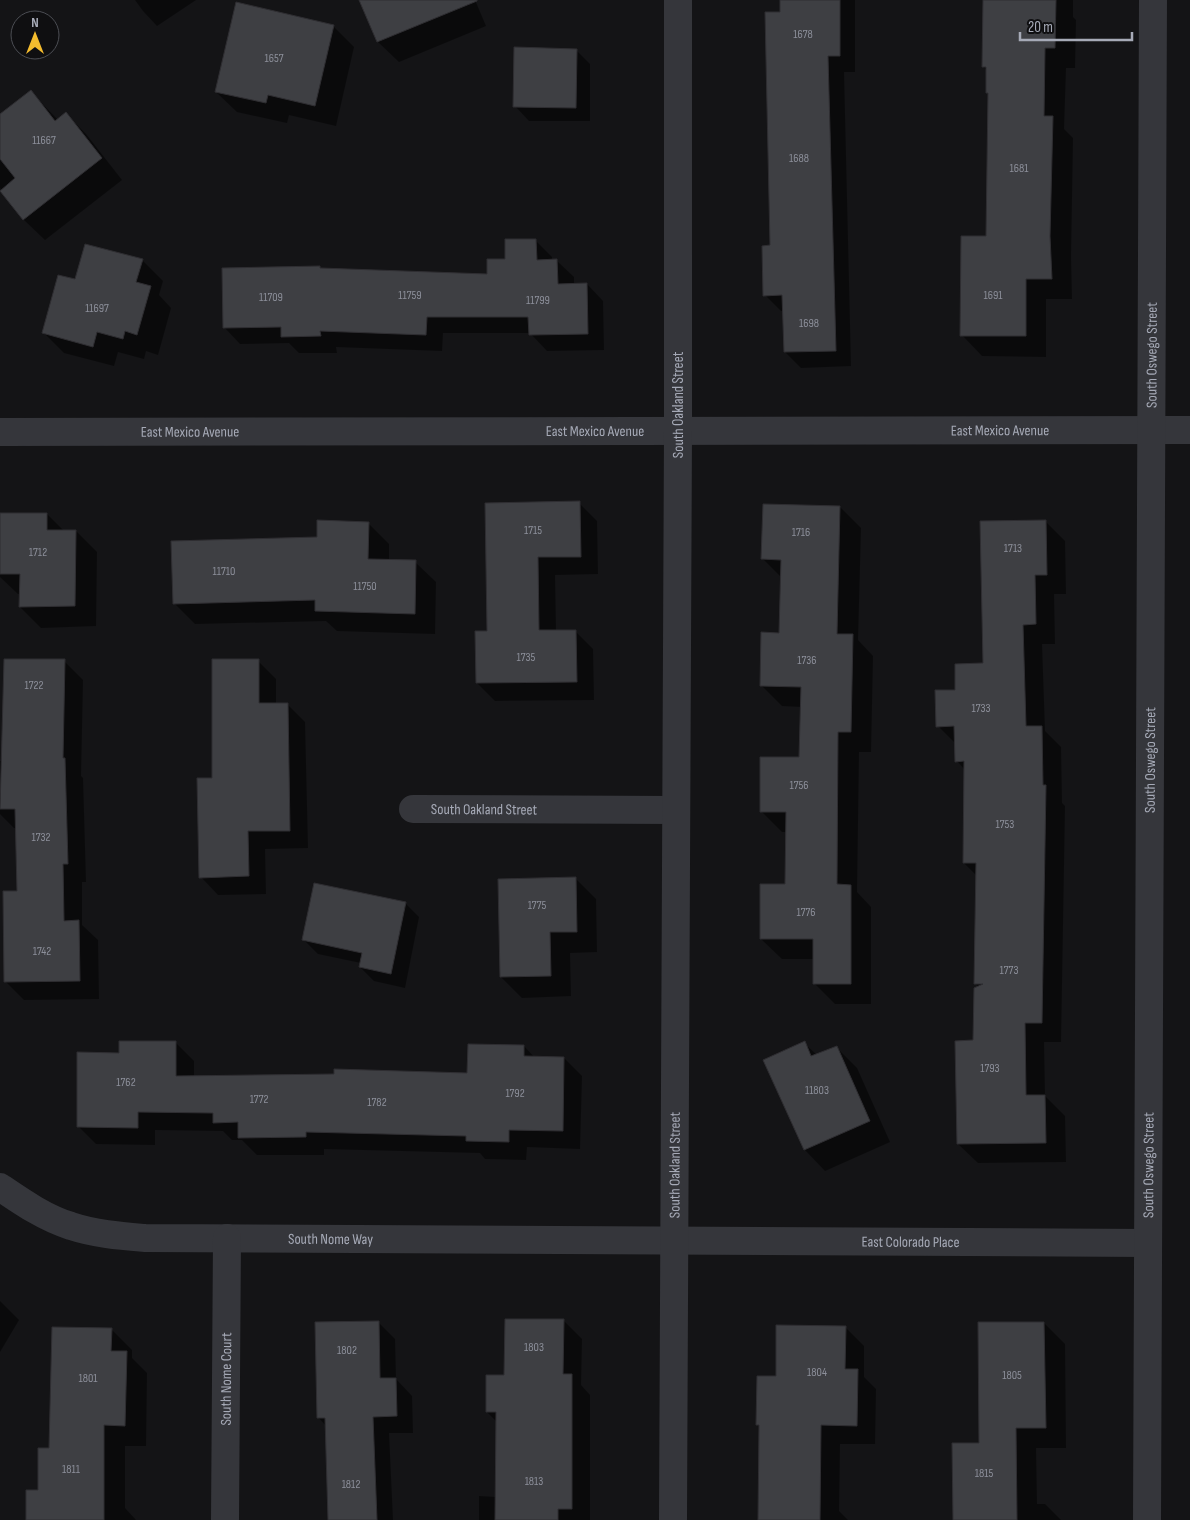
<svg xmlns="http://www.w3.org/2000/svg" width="1190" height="1520" font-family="'Sofia Sans Condensed',sans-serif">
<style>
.shadow{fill:#0007}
.building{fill:#3e3f43;stroke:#2f2e32}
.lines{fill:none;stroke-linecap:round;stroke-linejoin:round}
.street{stroke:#35363b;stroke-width:28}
.labels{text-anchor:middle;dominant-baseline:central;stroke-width:4;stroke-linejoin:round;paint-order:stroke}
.number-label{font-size:12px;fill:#8c8f9a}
.street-label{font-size:15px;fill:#a6aab7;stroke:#0f0f11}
</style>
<rect width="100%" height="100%" fill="#141416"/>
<!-- shadow -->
<path class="shadow" d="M 135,0 L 196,0 L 157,26 L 143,11 Z
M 361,0 L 475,0 L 486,26 L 399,62 L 378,42 Z
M 781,0 L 855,0 L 855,72 L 844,72 L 851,366 L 801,368 L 785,352 L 784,311 L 781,311 L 765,295 L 771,247 Z
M 985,0 L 1073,0 L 1073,17 L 1076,20 L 1075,68 L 1066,68 L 1064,129 L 1073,138 L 1071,257 L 1072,299 L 1046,299 L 1046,357 L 982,356 L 962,335 L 987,237 L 989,95 L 987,93 L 987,71 L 983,66 Z
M 333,26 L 354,47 L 336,126 L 289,115 L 287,123 L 237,112 L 216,92 Z
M 576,50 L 590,64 L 590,121 L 529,121 L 515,106 Z
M 31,92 L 58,120 L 66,114 L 86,134 L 122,180 L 45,240 L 24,220 L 0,188 L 0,115 Z
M 536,241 L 552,257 L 552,261 L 557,261 L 574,277 L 574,285 L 587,284 L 603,301 L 604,350 L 547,351 L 530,333 L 443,333 L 442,351 L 336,347 L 337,353 L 299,353 L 289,343 L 240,344 L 224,327 L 320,269 L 489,276 L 506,260 Z
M 142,260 L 163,281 L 159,295 L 171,308 L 158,355 L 146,351 L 144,359 L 118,352 L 114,366 L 64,353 L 43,332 L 76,281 Z
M 579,503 L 597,521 L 598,574 L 555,575 L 556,631 L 575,631 L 593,649 L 594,700 L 495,701 L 477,683 L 488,632 L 487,504 Z
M 840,507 L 861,528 L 858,640 L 873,656 L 871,752 L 859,752 L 857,892 L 871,907 L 871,1004 L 835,1004 L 814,983 L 814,959 L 782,959 L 761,939 L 786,885 L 787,832 L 782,832 L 761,811 L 800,759 L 802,707 L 782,706 L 761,685 L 780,634 L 782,578 L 763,559 Z
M 0,514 L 47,514 L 64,531 L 76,531 L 97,552 L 96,626 L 41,628 L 20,607 L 21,594 L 18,594 L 0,577 Z
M 1045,521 L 1065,541 L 1066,594 L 1054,594 L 1055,644 L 1042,644 L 1045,731 L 1061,747 L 1062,803 L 1065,806 L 1061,1042 L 1044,1042 L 1045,1096 L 1065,1116 L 1066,1162 L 978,1163 L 958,1144 L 974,1042 L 979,987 L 975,983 L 977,876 L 964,863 L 965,770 L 957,761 L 956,744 L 938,726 L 957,691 L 985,664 Z
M 368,523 L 389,544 L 389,561 L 415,562 L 436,582 L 435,634 L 337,631 L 326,621 L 195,624 L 174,603 L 318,539 Z
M 64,661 L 83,680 L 81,776 L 83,778 L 86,882 L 82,882 L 82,925 L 98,940 L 99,999 L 24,1000 L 5,981 L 18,892 L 17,828 L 14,828 L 0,814 L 0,761 L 3,761 Z
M 258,661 L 276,679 L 276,704 L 287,704 L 305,722 L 308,848 L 265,849 L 266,894 L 218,895 L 201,877 L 213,779 Z
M 575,878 L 596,899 L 597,952 L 570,953 L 571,996 L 522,998 L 501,977 Z
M 405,903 L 419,917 L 405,988 L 374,981 L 360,967 L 361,963 L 318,954 L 304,940 Z
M 176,1043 L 194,1061 L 194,1077 L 468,1074 L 524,1046 L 535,1058 L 564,1058 L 582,1076 L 580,1149 L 527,1147 L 526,1160 L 485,1159 L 480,1153 L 324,1149 L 324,1155 L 257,1155 L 242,1140 L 232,1140 L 223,1131 L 155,1130 L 155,1145 L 96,1144 L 78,1126 L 120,1054 Z
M 804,1043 L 817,1055 L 836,1047 L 857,1068 L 890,1142 L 825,1171 L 805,1150 L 765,1060 Z
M 0,1301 L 19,1320 L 0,1352 Z
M 563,1320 L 582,1339 L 581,1385 L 590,1395 L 590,1520 L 479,1520 L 479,1496 L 496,1497 L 497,1422 L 487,1412 L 505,1376 Z
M 378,1322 L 395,1339 L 396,1379 L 412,1396 L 413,1433 L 389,1433 L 393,1520 L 329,1520 L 326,1426 L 318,1417 Z
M 1044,1323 L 1065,1344 L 1066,1448 L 1036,1448 L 1037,1504 L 1045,1504 L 1061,1520 L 955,1520 L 980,1444 Z
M 845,1327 L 864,1346 L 864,1377 L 876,1389 L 875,1444 L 840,1444 L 839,1511 L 848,1520 L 759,1520 L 761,1427 L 757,1424 L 777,1378 Z
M 111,1329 L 132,1350 L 132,1358 L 147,1373 L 146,1446 L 125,1446 L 125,1508 L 136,1520 L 27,1520 L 39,1492 L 50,1450 Z"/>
<!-- building -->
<path class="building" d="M 359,0 L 477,0 L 477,1 L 377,42 Z
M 780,0 L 840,0 L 840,56 L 828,56 L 836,351 L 784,352 L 782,295 L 763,296 L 762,246 L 770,245 L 765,12 L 780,12 Z
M 983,0 L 1056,0 L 1055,48 L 1045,48 L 1044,116 L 1053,116 L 1050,236 L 1052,279 L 1026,279 L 1026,336 L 960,336 L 961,236 L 986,236 L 988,93 L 986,93 L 986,67 L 982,67 Z
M 236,2 L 334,25 L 315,106 L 268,95 L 266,103 L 215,92 Z
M 514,47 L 577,49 L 576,108 L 513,107 Z
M 31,90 L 55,121 L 66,112 L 102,158 L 23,220 L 0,191 L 15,178 L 0,159 L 0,114 Z
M 505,239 L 536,239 L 537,260 L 557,259 L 558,284 L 587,283 L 588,334 L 529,335 L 528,317 L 427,317 L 426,335 L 320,331 L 321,336 L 281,337 L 281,327 L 223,328 L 222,268 L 320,266 L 320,268 L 487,274 L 487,259 L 505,259 Z
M 85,244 L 143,259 L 136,282 L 151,286 L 137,335 L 125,331 L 123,339 L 97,332 L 93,347 L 42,333 L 58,275 L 75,279 Z
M 580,501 L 581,557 L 538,557 L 539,630 L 576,630 L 577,682 L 476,683 L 475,631 L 487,631 L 485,503 Z
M 763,504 L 840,506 L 837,634 L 853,634 L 851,732 L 838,732 L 837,884 L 851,885 L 851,984 L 813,984 L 813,939 L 760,939 L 760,884 L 785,884 L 786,812 L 760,812 L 760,757 L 799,757 L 801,687 L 760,686 L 761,632 L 779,633 L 781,560 L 761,559 Z
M 0,513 L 47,513 L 47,530 L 76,530 L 75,606 L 19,607 L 20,574 L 0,574 Z
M 317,520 L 369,522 L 368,559 L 416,560 L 415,614 L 315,611 L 315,600 L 173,604 L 171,541 L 317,537 Z
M 1046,520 L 1047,575 L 1035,575 L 1036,624 L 1023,625 L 1026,726 L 1042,726 L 1043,785 L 1046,785 L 1042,1023 L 1025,1023 L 1026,1095 L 1045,1095 L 1046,1143 L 957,1144 L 955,1041 L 973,1040 L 974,988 L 983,984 L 974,984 L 976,863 L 963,863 L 964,761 L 955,762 L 954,726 L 936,727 L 935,690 L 955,690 L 955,664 L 983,663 L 980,521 Z
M 4,659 L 65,659 L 63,758 L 65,758 L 68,864 L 63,864 L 64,921 L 79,920 L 80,981 L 4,982 L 3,891 L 17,891 L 15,809 L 0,809 Z
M 212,659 L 259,659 L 259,703 L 288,703 L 290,831 L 248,831 L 249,876 L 199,878 L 197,778 L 212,778 Z
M 576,877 L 577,932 L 550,932 L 551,976 L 500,977 L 498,879 Z
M 314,883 L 406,902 L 391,974 L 359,967 L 362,953 L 302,940 Z
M 119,1041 L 176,1041 L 176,1076 L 334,1074 L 334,1069 L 467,1073 L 468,1044 L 524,1045 L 524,1056 L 564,1057 L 563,1131 L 509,1130 L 509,1142 L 466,1141 L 466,1136 L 306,1132 L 306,1137 L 238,1138 L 238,1122 L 213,1123 L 213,1113 L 138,1112 L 138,1128 L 77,1127 L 77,1052 L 119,1053 Z
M 805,1041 L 811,1056 L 837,1046 L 870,1121 L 804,1150 L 763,1060 Z
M 505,1319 L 564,1319 L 563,1374 L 572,1374 L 572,1509 L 558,1509 L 558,1520 L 495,1520 L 496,1412 L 486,1412 L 486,1375 L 504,1375 Z
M 379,1321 L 380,1378 L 396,1378 L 397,1416 L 373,1417 L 377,1520 L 328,1520 L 325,1418 L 317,1418 L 315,1322 Z
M 978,1322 L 1044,1322 L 1046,1428 L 1016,1428 L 1017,1520 L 953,1520 L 952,1443 L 979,1443 Z
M 776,1325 L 846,1326 L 845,1369 L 858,1369 L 857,1426 L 821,1425 L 820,1520 L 758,1520 L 759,1425 L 756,1425 L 757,1376 L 776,1376 Z
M 52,1327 L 112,1328 L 111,1351 L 127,1351 L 125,1426 L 104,1425 L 104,1520 L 26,1520 L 26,1490 L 38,1490 L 38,1448 L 49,1448 Z"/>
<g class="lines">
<!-- street -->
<g class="street">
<path id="s1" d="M 0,432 L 1190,430"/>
<path id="s2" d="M 413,809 L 676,810"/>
<path id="s3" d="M 0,1187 C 22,1202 45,1218 71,1226 C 95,1234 121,1236 145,1238 L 1148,1243"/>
<path id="s4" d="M 225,1520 L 227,1238"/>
<path id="s5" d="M 673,1520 L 678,431 L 678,0"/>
<path id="s6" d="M 1147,1520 L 1153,0"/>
</g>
</g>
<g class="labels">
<!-- number labels -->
<g class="number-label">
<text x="803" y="34">1678</text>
<text x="274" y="58">1657</text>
<text x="44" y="140">11667</text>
<text x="799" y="158">1688</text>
<text x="1019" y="168">1681</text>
<text x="410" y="295">11759</text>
<text x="993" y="295">1691</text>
<text x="271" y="297">11709</text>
<text x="538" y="300">11799</text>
<text x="97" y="308">11697</text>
<text x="809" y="323">1698</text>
<text x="533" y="530">1715</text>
<text x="801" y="532">1716</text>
<text x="1013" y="548">1713</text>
<text x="38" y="552">1712</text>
<text x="224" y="571">11710</text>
<text x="365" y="586">11750</text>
<text x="526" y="657">1735</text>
<text x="807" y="660">1736</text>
<text x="34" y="685">1722</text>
<text x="981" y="708">1733</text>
<text x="799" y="785">1756</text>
<text x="1005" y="824">1753</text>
<text x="41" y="837">1732</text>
<text x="537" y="905">1775</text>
<text x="806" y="912">1776</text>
<text x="42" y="951">1742</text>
<text x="1009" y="970">1773</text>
<text x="990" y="1068">1793</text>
<text x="126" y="1082">1762</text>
<text x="817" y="1090">11803</text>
<text x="515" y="1093">1792</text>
<text x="259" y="1099">1772</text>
<text x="377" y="1102">1782</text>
<text x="534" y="1347">1803</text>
<text x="347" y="1350">1802</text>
<text x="817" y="1372">1804</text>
<text x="1012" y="1375">1805</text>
<text x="88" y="1378">1801</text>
<text x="71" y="1469">1811</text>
<text x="984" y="1473">1815</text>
<text x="534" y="1481">1813</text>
<text x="351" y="1484">1812</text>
</g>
<!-- street labels -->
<g class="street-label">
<text stroke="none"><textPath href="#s6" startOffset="1165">South Oswego Street</textPath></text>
<text stroke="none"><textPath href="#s5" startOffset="1115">South Oakland Street</textPath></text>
<text stroke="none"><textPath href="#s1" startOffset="595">East Mexico Avenue</textPath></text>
<text stroke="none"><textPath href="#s1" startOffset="1000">East Mexico Avenue</textPath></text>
<text stroke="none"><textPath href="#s1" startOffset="190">East Mexico Avenue</textPath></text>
<text stroke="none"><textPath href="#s6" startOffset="760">South Oswego Street</textPath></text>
<text stroke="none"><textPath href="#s2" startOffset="71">South Oakland Street</textPath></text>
<text stroke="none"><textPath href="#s5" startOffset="355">South Oakland Street</textPath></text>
<text stroke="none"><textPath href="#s6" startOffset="355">South Oswego Street</textPath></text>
<text stroke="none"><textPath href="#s3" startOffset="342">South Nome Way</textPath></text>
<text stroke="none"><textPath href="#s3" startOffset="922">East Colorado Place</textPath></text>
<text stroke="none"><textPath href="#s4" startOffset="141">South Nome Court</textPath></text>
</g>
</g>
<!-- north arrow -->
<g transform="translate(35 35)"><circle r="24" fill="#0f0f11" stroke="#4b4d53"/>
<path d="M0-4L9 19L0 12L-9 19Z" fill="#f4bc2e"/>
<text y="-8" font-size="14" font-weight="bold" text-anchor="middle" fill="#a6aab7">N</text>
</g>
<!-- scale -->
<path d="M1020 32v8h112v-8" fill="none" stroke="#a6aab7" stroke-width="2.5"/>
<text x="1028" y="32" font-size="15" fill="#a6aab7" stroke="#0f0f11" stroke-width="4" paint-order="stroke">20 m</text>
</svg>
